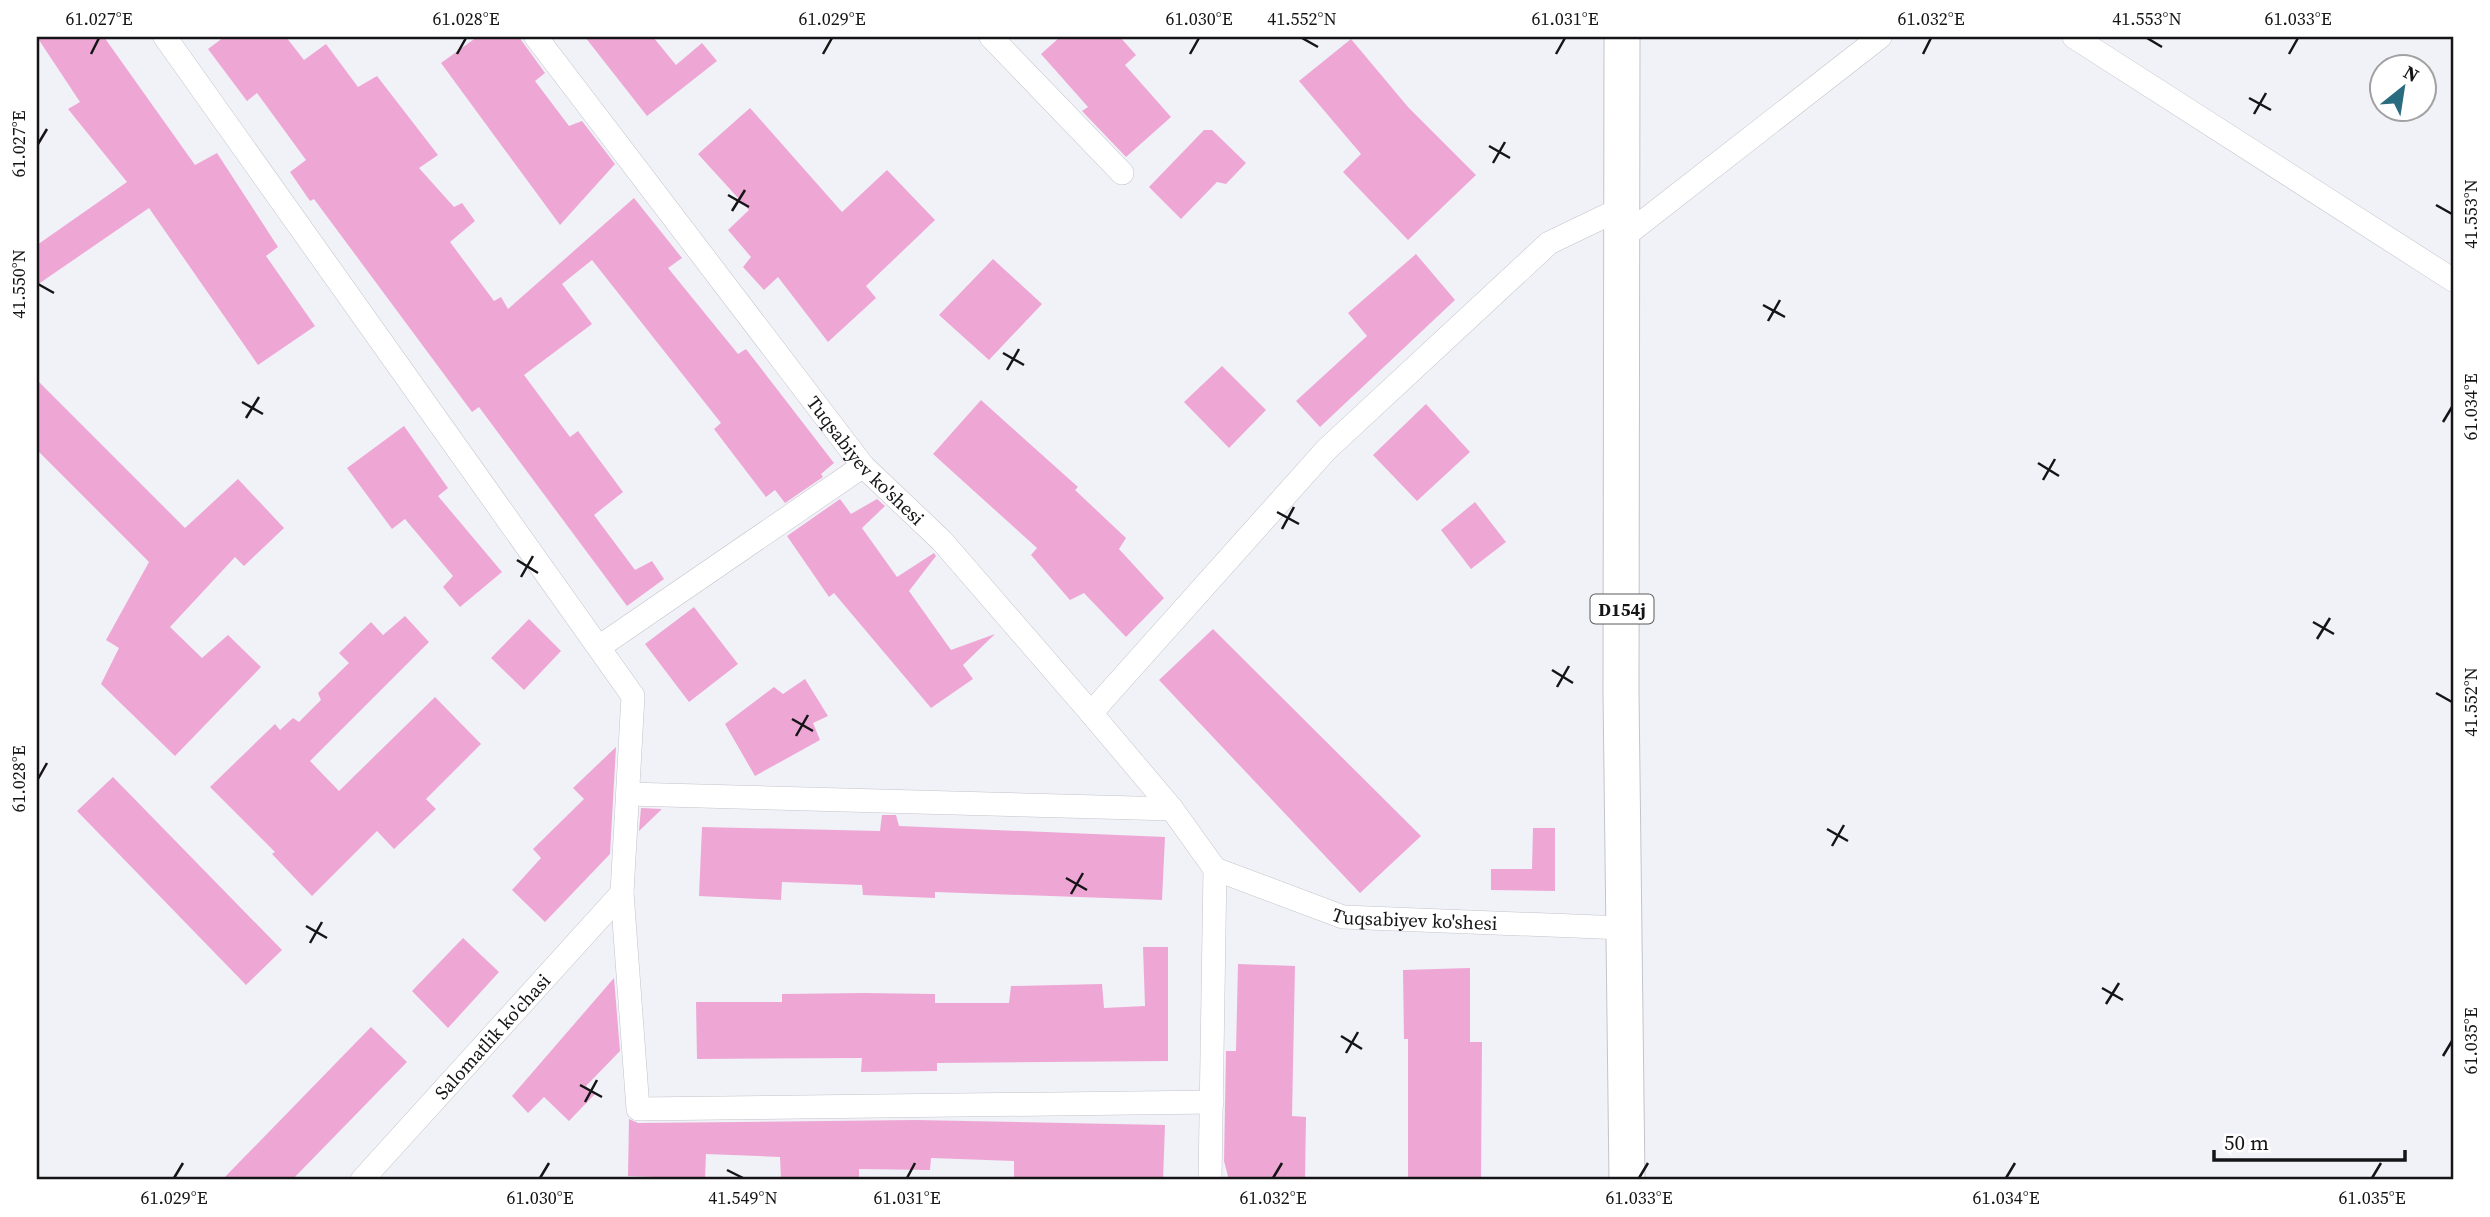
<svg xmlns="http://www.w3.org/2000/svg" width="2490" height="1217" font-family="'Source Serif 4',serif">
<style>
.building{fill:#eea7d4}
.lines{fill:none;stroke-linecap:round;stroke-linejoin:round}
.minor-casing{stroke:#c3c4ca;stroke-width:24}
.primary-casing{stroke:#c3c4ca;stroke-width:37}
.minor{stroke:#fff;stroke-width:23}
.primary{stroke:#fff;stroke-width:35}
.ticks{fill:none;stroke:#151517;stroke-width:2.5}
.labels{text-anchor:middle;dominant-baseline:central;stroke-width:5;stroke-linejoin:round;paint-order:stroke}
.shield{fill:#fff;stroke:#5b5b5d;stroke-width:2}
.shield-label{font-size:18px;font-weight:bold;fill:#151517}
.street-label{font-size:19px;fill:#151517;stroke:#fff}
.neatline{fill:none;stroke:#151517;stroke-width:2.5}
.ticks-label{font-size:18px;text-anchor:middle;fill:#151517}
</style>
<rect width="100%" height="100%" fill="#f1f1f8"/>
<!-- building -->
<path class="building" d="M 37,37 L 104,37 L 195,165 L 217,153 L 278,247 L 266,256 L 315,326 L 258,365 L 149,208 L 37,285 L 37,245 L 127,182 L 68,109 L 80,102 Z
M 224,37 L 286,37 L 304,60 L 326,44 L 358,87 L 377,76 L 438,155 L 419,168 L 454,207 L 462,203 L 475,221 L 450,242 L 494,301 L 501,297 L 508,309 L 634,198 L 682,258 L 668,268 L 738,354 L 746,349 L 834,463 L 821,474 L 823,477 L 785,503 L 775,490 L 766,497 L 714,429 L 721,423 L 592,260 L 562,284 L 592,324 L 524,375 L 570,437 L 578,431 L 623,492 L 594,515 L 635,570 L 652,561 L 664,579 L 627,606 L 479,407 L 472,412 L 314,199 L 310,201 L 290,172 L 306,160 L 257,93 L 247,101 L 208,49 Z
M 477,37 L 519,37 L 545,73 L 535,81 L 569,126 L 582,121 L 615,164 L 560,225 L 441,63 Z
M 585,37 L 653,37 L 676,65 L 702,43 L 717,61 L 647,116 Z
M 1060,37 L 1120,37 L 1136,55 L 1125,65 L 1171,117 L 1126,157 L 1082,111 L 1088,107 L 1041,54 Z
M 1351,39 L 1408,107 L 1476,175 L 1408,240 L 1343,172 L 1361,154 L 1299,81 Z
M 750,108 L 842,212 L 887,170 L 935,220 L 866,286 L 876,298 L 828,342 L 778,277 L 764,290 L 743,267 L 751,257 L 728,230 L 749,210 L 698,154 Z
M 1204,130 L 1212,130 L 1246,163 L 1226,184 L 1217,182 L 1181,219 L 1149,187 Z
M 1416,254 L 1455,300 L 1320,427 L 1296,401 L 1367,336 L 1348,313 Z
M 993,259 L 1042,304 L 989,360 L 939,315 Z
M 1222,366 L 1266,410 L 1229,448 L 1184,402 Z
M 37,380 L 185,528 L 238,479 L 284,528 L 244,566 L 235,557 L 170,627 L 202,658 L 228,635 L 261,667 L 175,756 L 101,684 L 119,648 L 106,640 L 149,562 L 37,450 Z
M 981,400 L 1078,487 L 1075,490 L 1126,538 L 1119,549 L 1164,598 L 1126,637 L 1084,593 L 1070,600 L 1031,555 L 1037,548 L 933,454 Z
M 1426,404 L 1470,452 L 1417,501 L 1373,455 Z
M 404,426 L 448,488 L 438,496 L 502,572 L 460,607 L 443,587 L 453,576 L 405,519 L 392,529 L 347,468 Z
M 840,499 L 851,514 L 877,499 L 885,506 L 862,528 L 897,577 L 934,553 L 936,556 L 909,591 L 951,650 L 995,634 L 963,665 L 973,679 L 931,708 L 834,593 L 829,597 L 787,536 Z
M 1475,502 L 1506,542 L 1471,569 L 1441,530 Z
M 694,607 L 738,664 L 689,702 L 645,644 Z
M 405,616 L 429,642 L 310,761 L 339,791 L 435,697 L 481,744 L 426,799 L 436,809 L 394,849 L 377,831 L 312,896 L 272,854 L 275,852 L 210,787 L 275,724 L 280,730 L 293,718 L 299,722 L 321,700 L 318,693 L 349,663 L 339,653 L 371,622 L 383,635 Z
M 529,619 L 561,651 L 524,690 L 491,658 Z
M 1213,629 L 1421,836 L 1360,893 L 1159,680 Z
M 805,679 L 828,716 L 813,723 L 820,740 L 755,776 L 725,724 L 774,687 L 783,694 Z
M 616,747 L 610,854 L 545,922 L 512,890 L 541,858 L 533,849 L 584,799 L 573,788 Z
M 113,777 L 282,950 L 246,985 L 77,811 Z
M 641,808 L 662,809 L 639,831 Z
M 882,815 L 896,815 L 899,826 L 1165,837 L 1162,900 L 935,892 L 935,898 L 863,895 L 862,885 L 782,882 L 781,900 L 699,896 L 702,827 L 880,831 Z
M 1533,828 L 1555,828 L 1555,891 L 1491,890 L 1491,869 L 1532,869 Z
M 463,938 L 499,972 L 448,1028 L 412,991 Z
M 1143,947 L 1168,947 L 1168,1061 L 937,1063 L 937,1071 L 861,1072 L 862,1058 L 697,1059 L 696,1002 L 782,1002 L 782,994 L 864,993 L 935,994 L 935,1003 L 1009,1003 L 1011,986 L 1102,984 L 1104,1008 L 1145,1006 Z
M 1238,964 L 1295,966 L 1292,1116 L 1306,1117 L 1305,1180 L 1229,1180 L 1224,1161 L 1226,1051 L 1236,1051 Z
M 1470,968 L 1470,1042 L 1482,1042 L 1481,1180 L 1408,1180 L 1408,1039 L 1404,1039 L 1403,970 Z
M 614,978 L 620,1051 L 586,1086 L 595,1094 L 569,1121 L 544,1097 L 528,1113 L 512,1096 Z
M 371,1027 L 407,1062 L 292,1180 L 222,1180 Z
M 629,1119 L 638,1123 L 915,1120 L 1165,1125 L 1163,1180 L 1014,1180 L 1014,1161 L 931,1158 L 930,1170 L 859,1169 L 859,1180 L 781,1180 L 780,1157 L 706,1154 L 705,1179 L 628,1176 Z"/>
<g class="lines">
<!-- minor casing -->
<g class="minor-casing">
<g id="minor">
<path d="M 165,37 L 633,696 L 622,893 L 638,1109 L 1212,1102"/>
<path id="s1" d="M 536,37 L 863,466 L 942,541 L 1091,713 L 1172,809 L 1215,869 L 1343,917 L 1624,928"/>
<path d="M 991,37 L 1122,173"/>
<path d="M 2074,37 L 2453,280"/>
<path d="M 1622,238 L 1880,37"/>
<path d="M 599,647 L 863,466"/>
<path d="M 1091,713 L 1326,450 L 1549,243 L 1622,208"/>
<path d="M 628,794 L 1172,809"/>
<path id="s2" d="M 362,1180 L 622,893"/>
<path d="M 1210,1180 L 1215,869"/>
</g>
</g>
<!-- primary casing -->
<g class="primary-casing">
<path id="primary" d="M 1622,37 L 1621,692 L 1627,1180"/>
</g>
<!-- minor -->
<use href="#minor" class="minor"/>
<!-- primary -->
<use href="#primary" class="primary"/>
</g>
<!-- ticks -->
<path class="ticks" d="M 1302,38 L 1318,47M 2147,38 L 2162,47M 91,54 L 99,38M 457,54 L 466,38M 823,54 L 832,38M 1190,54 L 1199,38M 1556,54 L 1565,38M 1923,54 L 1931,38M 2289,54 L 2298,38M 2249,98 L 2271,110M 2254,114 L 2266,93M 38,144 L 47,129M 1489,146 L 1510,158M 1493,163 L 1505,142M 728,195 L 749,207M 2436,205 L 2452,214M 732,211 L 745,190M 38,284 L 54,293M 1763,305 L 1785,317M 1768,321 L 1780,300M 1003,353 L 1024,365M 1007,370 L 1019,349M 242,402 L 263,414M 246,418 L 259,397M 2443,422 L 2452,407M 2038,463 L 2059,476M 2043,480 L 2055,459M 1277,512 L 1299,524M 1282,529 L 1294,507M 517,560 L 538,573M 521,577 L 533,556M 2313,622 L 2334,634M 2317,639 L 2330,618M 1552,670 L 1573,683M 1557,687 L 1569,666M 2436,693 L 2452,702M 792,719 L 813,731M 796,736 L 808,715M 38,779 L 47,763M 1827,829 L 1848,841M 1832,846 L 1844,825M 1066,878 L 1087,890M 1071,894 L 1083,873M 306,926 L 327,938M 310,943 L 322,922M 2102,988 L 2123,1000M 2106,1004 L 2119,983M 1341,1036 L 1362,1049M 1346,1053 L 1358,1032M 2443,1056 L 2452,1041M 580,1085 L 602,1097M 585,1102 L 597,1080M 727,1170 L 743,1178M 174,1178 L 183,1163M 540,1178 L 549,1163M 907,1178 L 915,1163M 1273,1178 L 1282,1163M 1639,1178 L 1648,1163M 2006,1178 L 2015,1163M 2372,1178 L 2381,1163"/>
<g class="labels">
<!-- shield labels -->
<rect class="shield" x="1590.5" y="594.5" width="63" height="29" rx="5"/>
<g class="shield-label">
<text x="1622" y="609">D154j</text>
</g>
<!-- street labels -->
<g class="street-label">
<text stroke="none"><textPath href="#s1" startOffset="537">Tuqsabiyev ko'shesi</textPath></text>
<text stroke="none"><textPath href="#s1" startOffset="1284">Tuqsabiyev ko'shesi</textPath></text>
<text stroke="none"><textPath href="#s2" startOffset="194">Salomatlik ko'chasi</textPath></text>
</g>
</g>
<!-- border -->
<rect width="2490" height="1217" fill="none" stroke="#ffffff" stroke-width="77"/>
<!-- north arrow -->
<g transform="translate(2403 88) rotate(30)"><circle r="33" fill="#ffffff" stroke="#a1a1a2" stroke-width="2"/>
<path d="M0-5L12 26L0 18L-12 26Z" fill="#2a6c7f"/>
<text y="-10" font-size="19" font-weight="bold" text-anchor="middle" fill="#151517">N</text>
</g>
<!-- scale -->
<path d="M2214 1150v10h191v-10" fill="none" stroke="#151517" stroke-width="3.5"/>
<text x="2224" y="1150" font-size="21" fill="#151517" stroke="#ffffff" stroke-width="5" paint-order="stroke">50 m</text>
<rect x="38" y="38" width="2414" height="1140" class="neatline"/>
<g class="ticks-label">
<text x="99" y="25">61.027°E</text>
<text x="466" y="25">61.028°E</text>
<text x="832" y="25">61.029°E</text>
<text x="1199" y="25">61.030°E</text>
<text x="1302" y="25">41.552°N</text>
<text x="1565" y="25">61.031°E</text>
<text x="1931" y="25">61.032°E</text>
<text x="2147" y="25">41.553°N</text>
<text x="2298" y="25">61.033°E</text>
<text transform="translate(19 144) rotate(-90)" y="6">61.027°E</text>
<text transform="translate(2471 214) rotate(-90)" y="6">41.553°N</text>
<text transform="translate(19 284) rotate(-90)" y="6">41.550°N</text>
<text transform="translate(2471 407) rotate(-90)" y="6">61.034°E</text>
<text transform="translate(2471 702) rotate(-90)" y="6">41.552°N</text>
<text transform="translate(19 779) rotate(-90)" y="6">61.028°E</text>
<text transform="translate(2471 1041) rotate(-90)" y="6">61.035°E</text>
<text x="174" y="1204">61.029°E</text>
<text x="540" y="1204">61.030°E</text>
<text x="743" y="1204">41.549°N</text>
<text x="907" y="1204">61.031°E</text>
<text x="1273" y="1204">61.032°E</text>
<text x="1639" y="1204">61.033°E</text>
<text x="2006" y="1204">61.034°E</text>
<text x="2372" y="1204">61.035°E</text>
</g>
</svg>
